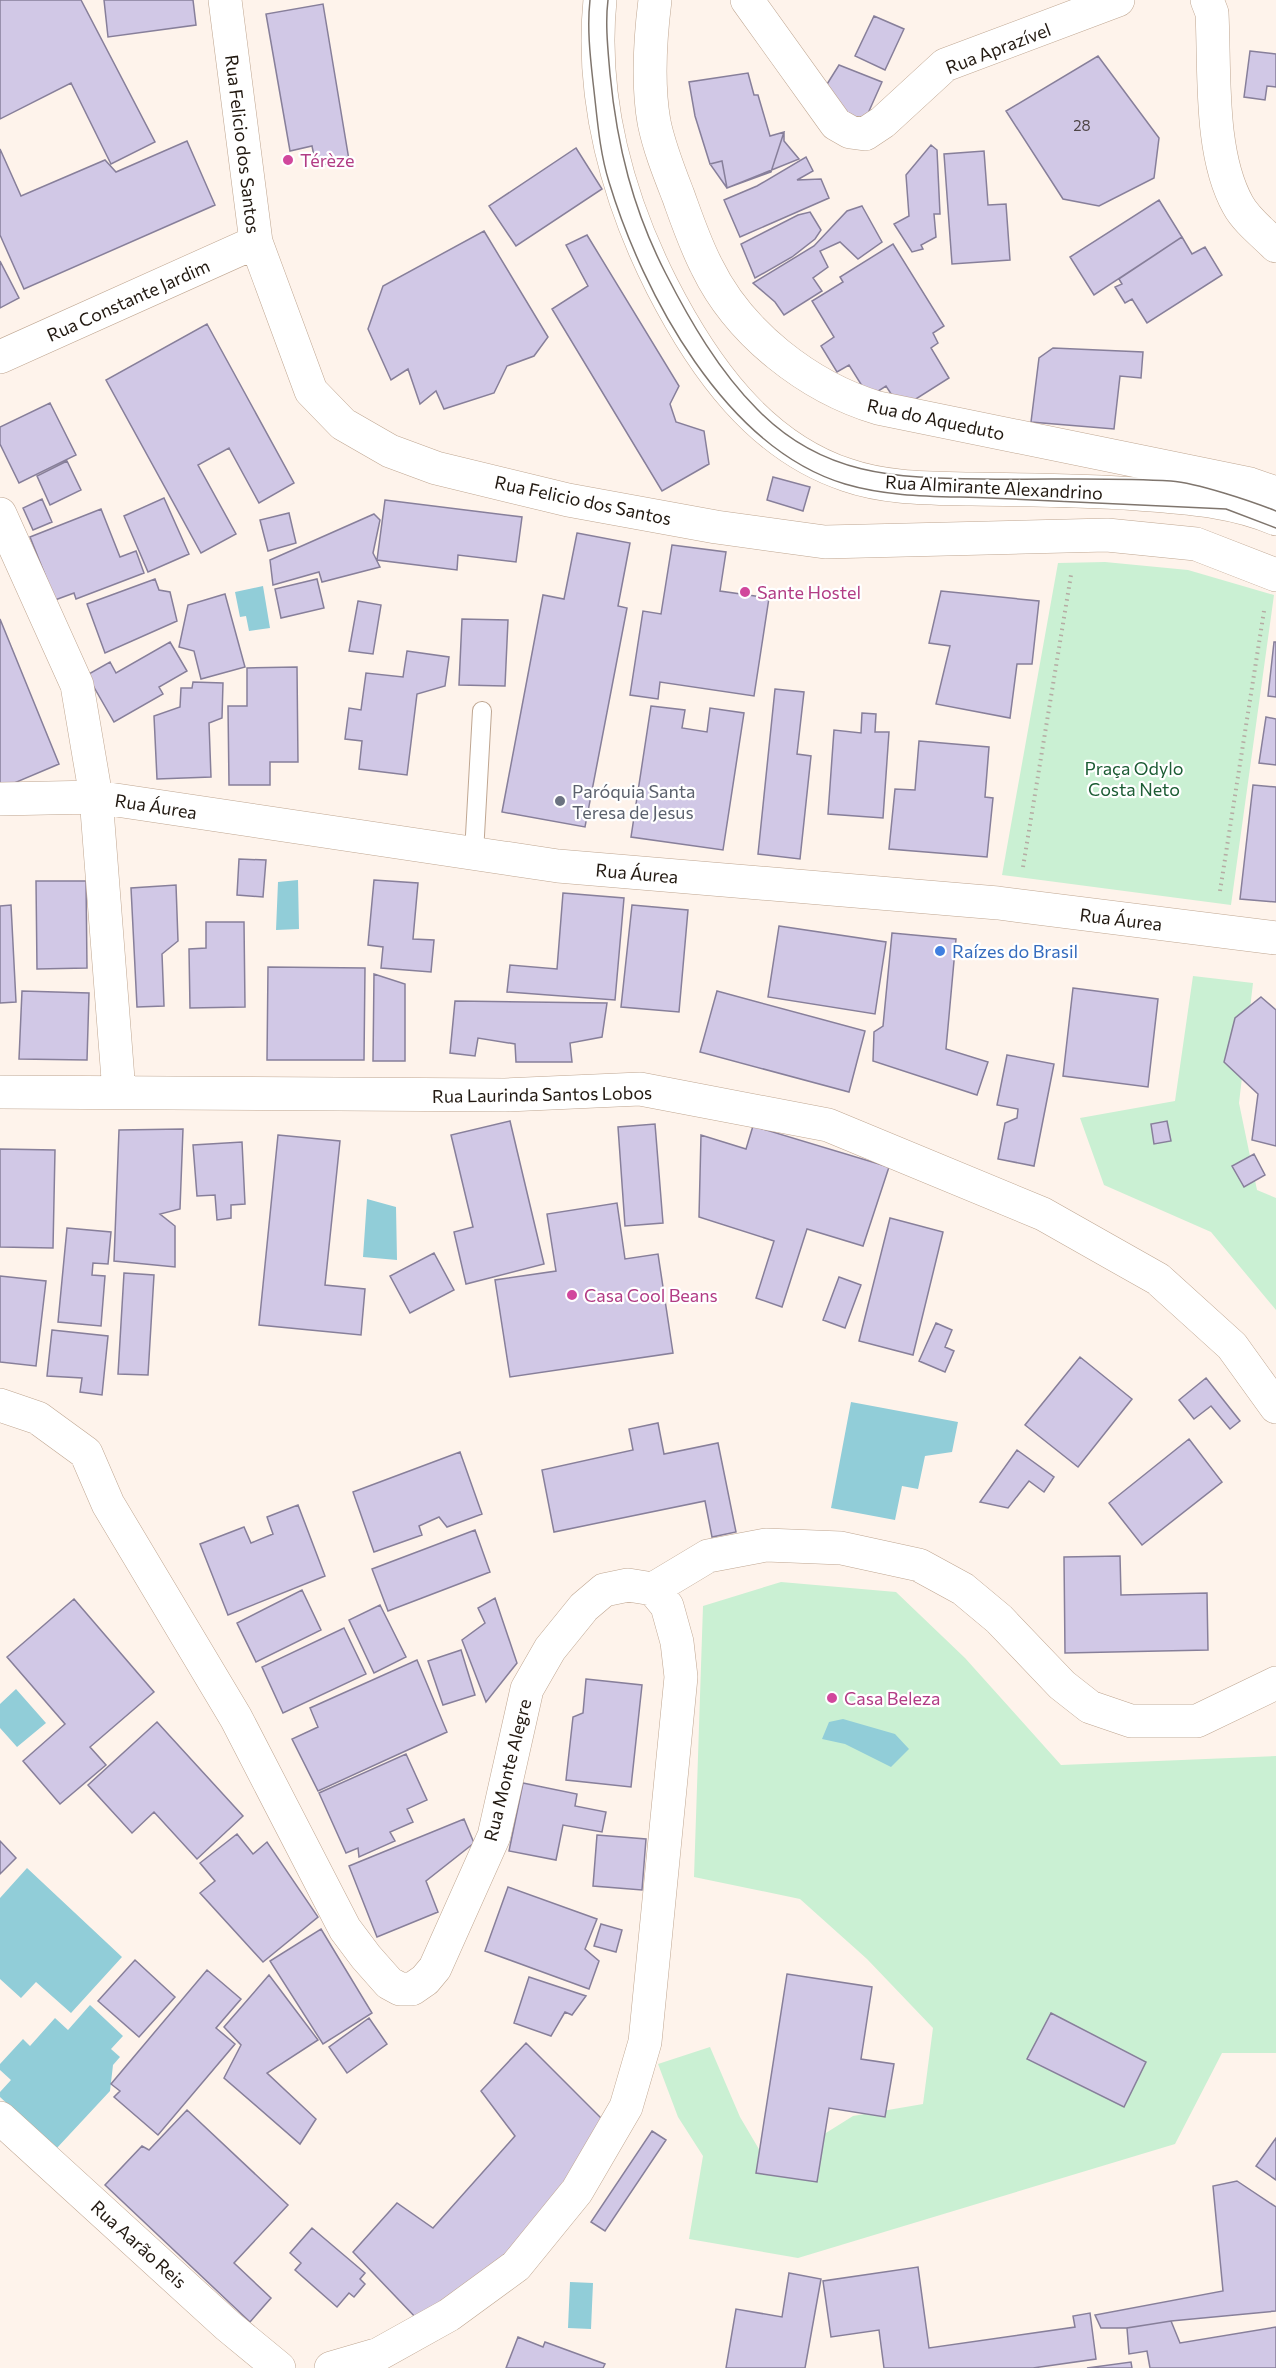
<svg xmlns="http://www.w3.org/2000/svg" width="1276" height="2368" font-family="Commissioner,sans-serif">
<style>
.green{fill:#caf0d3}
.water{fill:#91cdd8}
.building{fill:#d1c8e6;stroke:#877f9a;stroke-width:1.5}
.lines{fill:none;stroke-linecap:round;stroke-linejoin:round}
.lane-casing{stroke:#bfa691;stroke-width:20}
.street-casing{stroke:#bfa691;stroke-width:34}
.secondary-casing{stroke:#bfa691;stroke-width:34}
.path{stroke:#b5aba3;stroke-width:4;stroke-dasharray:1.5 4.5;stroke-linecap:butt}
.lane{stroke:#fff;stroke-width:18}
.street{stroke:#fff;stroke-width:33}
.secondary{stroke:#fff;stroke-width:33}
.tram{stroke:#7f756d;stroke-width:1.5}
.hotel-dot{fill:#d1479c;stroke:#fff;stroke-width:2}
.worship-dot{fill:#6b7280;stroke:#fff;stroke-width:2}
.shop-dot{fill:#3f7fe0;stroke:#fff;stroke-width:2}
.labels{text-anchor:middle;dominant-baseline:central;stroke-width:4.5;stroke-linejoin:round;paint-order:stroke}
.number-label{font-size:15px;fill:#4e4546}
.street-label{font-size:18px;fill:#221911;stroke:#fff}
.hotel-label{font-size:18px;fill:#b23c85;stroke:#fff;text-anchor:start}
.park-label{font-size:18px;fill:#1c5c34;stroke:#fff}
.worship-label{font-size:18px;fill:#5b616d;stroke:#fff;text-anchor:start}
.shop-label{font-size:18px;fill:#366cbe;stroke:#fff;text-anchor:start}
</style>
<rect width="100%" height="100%" fill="#fef3eb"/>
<!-- green -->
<path class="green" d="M 1105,562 L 1188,570 L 1274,595 L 1231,905 L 1002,875 L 1058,563 Z
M 1193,976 L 1253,983 L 1239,1103 L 1257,1190 L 1276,1198 L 1276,1310 L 1211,1232 L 1104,1185 L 1080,1118 L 1175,1101 Z
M 781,1582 L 896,1592 L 965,1658 L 1061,1765 L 1276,1756 L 1276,2053 L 1222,2053 L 1175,2144 L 798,2258 L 689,2239 L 703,2156 L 678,2117 L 658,2064 L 710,2047 L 740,2117 L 770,2168 L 853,2116 L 923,2104 L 933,2028 L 867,1959 L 800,1899 L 694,1877 L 703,1606 Z"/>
<!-- water -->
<path class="water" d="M 263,586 L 270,628 L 249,631 L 246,616 L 240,617 L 235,592 Z
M 298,880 L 299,929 L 276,930 L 278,882 Z
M 367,1199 L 396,1207 L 397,1260 L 363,1257 Z
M 851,1402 L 958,1422 L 952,1452 L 925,1456 L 918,1489 L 902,1486 L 895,1520 L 831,1508 Z
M 16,1689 L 46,1723 L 17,1747 L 0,1728 L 0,1704 Z
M 843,1719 L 895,1734 L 909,1749 L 891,1767 L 845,1744 L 822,1739 L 829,1722 Z
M 27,1868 L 122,1957 L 71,2013 L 36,1982 L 21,1998 L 0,1979 L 0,1898 Z
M 90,2005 L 123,2036 L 111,2049 L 120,2057 L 113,2065 L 110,2091 L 56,2149 L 0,2097 L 0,2092 L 11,2080 L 0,2070 L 0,2064 L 23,2039 L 30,2046 L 55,2018 L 68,2030 Z
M 570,2282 L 593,2283 L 591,2329 L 568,2328 Z"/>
<!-- building -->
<path class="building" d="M 0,0 L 81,0 L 155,142 L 111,164 L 71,83 L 0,119 Z
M 104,0 L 193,0 L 196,25 L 108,37 Z
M 323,4 L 349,160 L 316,166 L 312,146 L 290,151 L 266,14 Z
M 874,16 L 904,29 L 885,70 L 855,56 Z
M 1250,51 L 1276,54 L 1276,87 L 1267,86 L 1265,100 L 1244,97 Z
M 1098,56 L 1159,138 L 1154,178 L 1099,206 L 1063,199 L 1006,111 Z
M 839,65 L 882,82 L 861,129 L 824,89 Z
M 748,73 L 754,95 L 758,95 L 770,136 L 784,132 L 771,172 L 727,188 L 722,161 L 710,164 L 695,116 L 689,82 Z
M 748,73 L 754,95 L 758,95 L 770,136 L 784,132 L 784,141 L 799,159 L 727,188 L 710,164 L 695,116 L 689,82 Z
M 187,141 L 215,205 L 24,289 L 0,235 L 0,149 L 21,196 L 105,160 L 116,172 Z
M 931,145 L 937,150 L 940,214 L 934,214 L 936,237 L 921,245 L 923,249 L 912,252 L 894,224 L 909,216 L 906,175 Z
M 576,148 L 602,189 L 516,246 L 489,206 Z
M 984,151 L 988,205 L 1006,204 L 1010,260 L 952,264 L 944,154 Z
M 806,157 L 813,171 L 797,180 L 821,179 L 829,198 L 740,237 L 724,200 L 757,186 Z
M 1159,200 L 1182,237 L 1094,295 L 1070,257 Z
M 862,206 L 882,242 L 858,259 L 840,242 L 820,251 L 828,267 L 813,278 L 822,291 L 784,315 L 775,302 L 753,283 L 814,246 L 847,211 Z
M 810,212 L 821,230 L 815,239 L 792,257 L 755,278 L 741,244 L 798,215 Z
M 484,231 L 548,337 L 534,356 L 507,366 L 494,393 L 444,409 L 436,391 L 420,404 L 408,369 L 391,380 L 368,329 L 383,286 Z
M 587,235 L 679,386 L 670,404 L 676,422 L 704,431 L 709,464 L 662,491 L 552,309 L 588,286 L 566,245 Z
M 1182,237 L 1192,254 L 1205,247 L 1222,275 L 1147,323 L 1132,299 L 1125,303 L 1115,287 L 1122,284 L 1119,279 Z
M 893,244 L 944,326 L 933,333 L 938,343 L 931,348 L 949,378 L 908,404 L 897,403 L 886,386 L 869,397 L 849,365 L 837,372 L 821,346 L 834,337 L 812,301 L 843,282 L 840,277 Z
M 0,261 L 19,298 L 0,308 Z
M 207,324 L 294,483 L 259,503 L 229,448 L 198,465 L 236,534 L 201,553 L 106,380 Z
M 1053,348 L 1143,352 L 1141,378 L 1120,376 L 1114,429 L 1031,422 L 1039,358 Z
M 50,403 L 76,455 L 19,483 L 0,444 L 0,427 Z
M 67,461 L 81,490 L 50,505 L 37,476 Z
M 773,477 L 810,487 L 803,511 L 767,500 Z
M 164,498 L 189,554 L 148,572 L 124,516 Z
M 42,499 L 52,522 L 33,530 L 23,508 Z
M 385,500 L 522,517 L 516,562 L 458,555 L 457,570 L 377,560 Z
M 101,509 L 120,557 L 136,551 L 144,573 L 76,599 L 74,593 L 55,600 L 30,537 Z
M 289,513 L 296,543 L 268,551 L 260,520 Z
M 374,514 L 380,520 L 373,553 L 380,567 L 322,582 L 319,572 L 273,585 L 270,560 Z
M 577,533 L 630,543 L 618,606 L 627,608 L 585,827 L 502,812 L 543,595 L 564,599 Z
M 672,545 L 726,552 L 720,591 L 769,598 L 754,696 L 660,682 L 658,699 L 630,695 L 643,611 L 661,614 Z
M 155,579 L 159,590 L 170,592 L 177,621 L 105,653 L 87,604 Z
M 317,579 L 324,608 L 281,618 L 275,589 Z
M 941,591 L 1039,601 L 1032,664 L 1017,664 L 1010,718 L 936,704 L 950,646 L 929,643 Z
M 225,594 L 245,667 L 201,679 L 194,651 L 179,647 L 188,605 Z
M 358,601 L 381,605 L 373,654 L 349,651 Z
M 0,619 L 59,764 L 0,789 Z
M 462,619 L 508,620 L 505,686 L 459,685 Z
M 170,642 L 187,671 L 159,687 L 163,694 L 114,722 L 87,675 L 110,662 L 116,673 Z
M 1274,642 L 1276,642 L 1276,697 L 1268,696 Z
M 407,651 L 449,657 L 445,686 L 417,694 L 407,775 L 359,769 L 362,741 L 345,739 L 349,708 L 361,710 L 366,673 L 403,677 Z
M 297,667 L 298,762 L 270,762 L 270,785 L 229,785 L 228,706 L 247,706 L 247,668 Z
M 193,682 L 223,683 L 222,718 L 209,723 L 211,777 L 157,779 L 154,716 L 180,707 L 181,688 L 192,688 Z
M 775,689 L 804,692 L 797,754 L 811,756 L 800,859 L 758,854 Z
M 651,706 L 685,710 L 682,728 L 707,732 L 710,708 L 744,713 L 723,850 L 631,837 Z
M 862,713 L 876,714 L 875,732 L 889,732 L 883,818 L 828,814 L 834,730 L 861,733 Z
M 1266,717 L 1276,719 L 1276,765 L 1259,763 Z
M 919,741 L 989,747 L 985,797 L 993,798 L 987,857 L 889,849 L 895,789 L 915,790 Z
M 1253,785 L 1276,787 L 1276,902 L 1240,899 Z
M 239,859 L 266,860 L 263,897 L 237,895 Z
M 374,880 L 418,883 L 413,939 L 434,940 L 431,972 L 381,968 L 383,947 L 368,945 Z
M 36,881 L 86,881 L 87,968 L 37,969 Z
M 176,885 L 178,941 L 162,954 L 164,1006 L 137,1007 L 131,888 Z
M 563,893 L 624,898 L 615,1000 L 507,992 L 510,965 L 557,969 Z
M 11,905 L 16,1002 L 0,1003 L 0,906 Z
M 632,905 L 688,910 L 679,1012 L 621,1007 Z
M 206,922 L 244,922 L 245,1007 L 190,1008 L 189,949 L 206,948 Z
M 779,926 L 886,942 L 875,1014 L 768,997 Z
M 892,933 L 956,939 L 946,1049 L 988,1062 L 977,1095 L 873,1061 L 874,1032 L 883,1026 Z
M 268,967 L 365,968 L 364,1060 L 267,1060 Z
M 374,974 L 405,984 L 405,1061 L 373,1061 Z
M 1073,988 L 1158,999 L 1148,1087 L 1063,1076 Z
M 22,991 L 89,993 L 87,1060 L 19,1059 Z
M 717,991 L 865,1031 L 849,1092 L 700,1052 Z
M 1261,997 L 1276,1010 L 1276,1146 L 1252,1140 L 1258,1094 L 1224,1062 L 1235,1018 Z
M 455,1001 L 607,1003 L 602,1037 L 570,1043 L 572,1062 L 516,1062 L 515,1044 L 478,1038 L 475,1056 L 450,1053 Z
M 1007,1055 L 1054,1064 L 1034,1166 L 998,1159 L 1005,1123 L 1017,1118 L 1018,1109 L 997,1105 Z
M 510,1121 L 544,1264 L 466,1284 L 454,1232 L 473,1227 L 451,1135 Z
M 1167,1121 L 1171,1141 L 1154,1144 L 1151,1124 Z
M 655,1124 L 663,1223 L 625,1226 L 618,1127 Z
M 753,1126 L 889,1167 L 863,1246 L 807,1229 L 782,1307 L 756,1298 L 774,1241 L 699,1217 L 701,1135 L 746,1149 Z
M 183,1129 L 180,1209 L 160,1214 L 175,1226 L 175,1267 L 114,1261 L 119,1130 Z
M 278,1135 L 340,1141 L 325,1285 L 365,1289 L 361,1335 L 259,1325 Z
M 242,1142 L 245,1204 L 231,1205 L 231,1218 L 217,1220 L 215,1195 L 197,1196 L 193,1145 Z
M 0,1149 L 55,1150 L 53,1248 L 0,1247 Z
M 1254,1154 L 1265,1175 L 1244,1187 L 1232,1166 Z
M 617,1203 L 625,1259 L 658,1254 L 673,1353 L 510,1377 L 495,1280 L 556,1271 L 547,1214 Z
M 890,1218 L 943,1232 L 913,1355 L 859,1341 Z
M 67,1228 L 111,1232 L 108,1264 L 93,1263 L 92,1275 L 105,1276 L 101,1326 L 58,1322 Z
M 434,1253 L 454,1290 L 410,1313 L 390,1276 Z
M 124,1273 L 154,1275 L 148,1375 L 118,1374 Z
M 0,1276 L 46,1281 L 36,1366 L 0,1362 Z
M 839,1277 L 861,1285 L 845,1328 L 823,1320 Z
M 936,1323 L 952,1330 L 945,1347 L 954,1351 L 945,1372 L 919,1361 Z
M 52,1330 L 108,1336 L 102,1395 L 80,1392 L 82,1378 L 47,1376 Z
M 1080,1357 L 1132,1399 L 1078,1467 L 1025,1425 Z
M 1206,1378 L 1240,1421 L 1230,1429 L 1211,1406 L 1194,1419 L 1179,1400 Z
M 658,1423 L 664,1454 L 718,1443 L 736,1532 L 712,1537 L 705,1501 L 554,1532 L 542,1470 L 633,1450 L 629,1429 Z
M 1189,1439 L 1222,1482 L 1142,1545 L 1109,1503 Z
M 1017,1450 L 1054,1477 L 1044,1492 L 1029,1481 L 1008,1508 L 980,1502 Z
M 460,1452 L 482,1514 L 447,1527 L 439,1517 L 419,1526 L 422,1535 L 374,1552 L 353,1492 Z
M 298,1505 L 325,1576 L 228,1615 L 200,1544 L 244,1527 L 251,1543 L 273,1534 L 267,1517 Z
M 475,1530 L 490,1572 L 388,1611 L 372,1569 Z
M 1120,1556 L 1121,1595 L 1207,1593 L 1208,1650 L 1065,1653 L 1064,1557 Z
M 302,1590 L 321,1630 L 256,1662 L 237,1623 Z
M 495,1598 L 517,1663 L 486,1702 L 462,1640 L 485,1623 L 478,1608 Z
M 74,1599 L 154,1692 L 90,1747 L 106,1765 L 60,1804 L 23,1761 L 65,1724 L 7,1657 Z
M 380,1605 L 406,1657 L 374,1673 L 349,1620 Z
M 344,1628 L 366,1674 L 283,1713 L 262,1667 Z
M 461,1650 L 475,1695 L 443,1705 L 428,1661 Z
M 417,1660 L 447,1732 L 318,1791 L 292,1739 L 318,1727 L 310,1708 Z
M 586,1679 L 642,1685 L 631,1787 L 566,1780 L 573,1717 L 583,1713 Z
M 157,1722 L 243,1816 L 197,1859 L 154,1812 L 132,1833 L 88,1785 Z
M 406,1754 L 427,1800 L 407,1809 L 413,1822 L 390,1832 L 395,1841 L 359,1857 L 358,1848 L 346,1853 L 319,1793 Z
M 523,1783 L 577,1794 L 575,1806 L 606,1812 L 602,1832 L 563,1825 L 556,1860 L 509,1851 Z
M 464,1819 L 474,1843 L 426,1881 L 438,1912 L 377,1937 L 349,1866 Z
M 237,1834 L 253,1854 L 267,1842 L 318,1917 L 263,1962 L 200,1893 L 215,1881 L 200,1863 Z
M 597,1835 L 646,1839 L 642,1890 L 593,1886 Z
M 0,1841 L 16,1858 L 0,1874 Z
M 508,1887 L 597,1919 L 585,1949 L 599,1961 L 589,1989 L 485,1951 Z
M 601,1924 L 622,1930 L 616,1952 L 594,1946 Z
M 321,1929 L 372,2013 L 323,2044 L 270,1961 Z
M 135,1960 L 175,1997 L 139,2037 L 98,2001 Z
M 207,1970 L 241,1999 L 216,2028 L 235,2044 L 158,2135 L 114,2097 L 120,2091 L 111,2084 Z
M 787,1974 L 872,1987 L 861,2059 L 894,2064 L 885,2117 L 829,2108 L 817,2182 L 756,2173 Z
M 269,1975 L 318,2040 L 267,2073 L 316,2119 L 300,2144 L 224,2078 L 241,2045 L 224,2027 Z
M 529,1977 L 586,1996 L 572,2015 L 565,2012 L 551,2036 L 514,2023 Z
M 1051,2013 L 1146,2062 L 1124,2107 L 1027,2059 Z
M 369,2018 L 387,2044 L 347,2073 L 329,2047 Z
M 526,2043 L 610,2127 L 517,2250 L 419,2321 L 353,2252 L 397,2203 L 433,2228 L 515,2136 L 481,2091 Z
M 187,2110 L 288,2205 L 234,2263 L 271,2298 L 250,2322 L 105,2185 L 142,2146 L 149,2150 Z
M 652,2131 L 666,2140 L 605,2231 L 591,2222 Z
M 1276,2138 L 1276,2180 L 1256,2166 Z
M 1237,2181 L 1276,2207 L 1276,2311 L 1171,2321 L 1127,2328 L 1101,2328 L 1095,2315 L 1223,2291 L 1213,2186 Z
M 312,2228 L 365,2273 L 360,2279 L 365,2284 L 354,2297 L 349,2293 L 337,2307 L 295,2270 L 301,2263 L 290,2253 Z
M 918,2267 L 929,2348 L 1075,2327 L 1073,2316 L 1090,2313 L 1096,2359 L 1033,2368 L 884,2368 L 879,2330 L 831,2337 L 823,2281 Z
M 789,2273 L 821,2279 L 805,2368 L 726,2368 L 736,2309 L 782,2317 Z
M 1171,2321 L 1180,2343 L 1276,2327 L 1276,2368 L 1150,2368 L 1147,2351 L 1129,2354 L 1127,2328 Z
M 518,2337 L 543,2347 L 545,2342 L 605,2364 L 603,2368 L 506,2368 Z
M 1131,2362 L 1132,2368 L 1087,2368 Z"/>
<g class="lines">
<!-- lane casing -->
<g class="lane-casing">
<path id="lane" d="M 474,853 L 482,711"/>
</g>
<!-- street casing -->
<g class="street-casing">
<path id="street" d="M 225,0 L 256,242 L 311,391 L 343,424 L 390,451 L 436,468 L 568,500 L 716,527 L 825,542 L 1107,535 L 1196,544 L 1276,575
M 655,0 C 650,40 647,82 654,122 C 659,147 669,172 678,195 C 687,220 695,244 707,267 C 739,333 808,387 878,408 L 1250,484 L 1276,493
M 747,0 L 836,124 L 850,132 L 865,134 L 883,122 L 945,65 L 1118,0
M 1207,0 L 1212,13 C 1215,71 1209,153 1238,205 C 1246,220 1264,234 1276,246
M 0,357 L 256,242
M 0,514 L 77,685 L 96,797 L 119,1092
M 0,799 L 96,797 L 558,866 L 998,903 L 1276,938
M 0,1092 L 505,1095 L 640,1089 L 828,1125 L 1043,1214 L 1158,1279 L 1232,1346 L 1276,1407
M 0,1405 L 38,1418 L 86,1453 L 108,1504 L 236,1718 L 345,1929 L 366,1957 L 389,1983 L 400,1989 L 412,1989 L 425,1980 L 435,1968 L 494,1836 L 527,1689 L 550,1649 L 584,1607 L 604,1590 L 628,1585 L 653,1589 L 667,1606 L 677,1642 L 681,1677 L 645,2042 L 626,2107 L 577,2191 L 516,2266 L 449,2315 L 379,2354 L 331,2368
M 653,1589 L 708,1556 L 766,1545 L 841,1548 L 919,1565 L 963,1589 L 999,1619 L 1062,1685 L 1090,1707 L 1131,1721 L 1197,1721 L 1276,1683
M 0,2118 L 228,2326 L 279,2368"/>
</g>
<!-- secondary casing -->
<g class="secondary-casing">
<path id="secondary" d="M 600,0 C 590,99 618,199 662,286 C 703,366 759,446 847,475 C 887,489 931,488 972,489 C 1028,490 1083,490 1138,494 C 1186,498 1232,500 1276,519"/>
</g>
<!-- path -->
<path class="path" d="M 1023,867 L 1071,575
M 1220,891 L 1264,611"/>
<!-- lane -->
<use href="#lane" class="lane"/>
<!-- street -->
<use href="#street" class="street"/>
<!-- secondary -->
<use href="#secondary" class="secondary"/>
<!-- tram -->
<path class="tram" d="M 590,0 C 587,27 590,55 593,82 C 597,115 599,150 609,182 C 643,294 725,448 845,484 C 892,498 941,496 989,498 C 1068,502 1147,505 1226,509 L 1276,528
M 608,0 C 605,24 608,50 610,74 C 617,146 633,210 666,274 C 690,321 719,371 757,409 C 822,476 895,478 982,479 C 1045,480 1109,477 1171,481 C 1197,483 1251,501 1276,511"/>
</g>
<!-- markers -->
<g class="hotel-dot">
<circle cx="288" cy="160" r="6"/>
<circle cx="745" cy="592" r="6"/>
<circle cx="572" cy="1295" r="6"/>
<circle cx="832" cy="1698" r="6"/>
</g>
<circle class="worship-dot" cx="560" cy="801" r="6"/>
<circle class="shop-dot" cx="940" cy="951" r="6"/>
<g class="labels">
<!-- number labels -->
<g class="number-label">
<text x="1082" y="125">28</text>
</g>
<!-- street labels -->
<g class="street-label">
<text transform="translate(998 48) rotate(-21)">Rua Aprazível</text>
<text transform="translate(243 144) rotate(83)">Rua Felicio dos Santos</text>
<text transform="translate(128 300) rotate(-24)">Rua Constante Jardim</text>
<text transform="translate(936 419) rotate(12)">Rua do Aqueduto</text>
<text transform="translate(994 487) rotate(3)">Rua Almirante Alexandrino</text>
<text transform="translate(583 500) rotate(12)">Rua Felicio dos Santos</text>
<text transform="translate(156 806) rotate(9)">Rua Áurea</text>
<text transform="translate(637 873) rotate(5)">Rua Áurea</text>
<text transform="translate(1121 919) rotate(7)">Rua Áurea</text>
<text transform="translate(542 1094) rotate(-1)">Rua Laurinda Santos Lobos</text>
<text transform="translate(507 1770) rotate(-76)">Rua Monte Alegre</text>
<text transform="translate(139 2244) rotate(42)">Rua Aarão Reis</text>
</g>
<!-- hotel labels -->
<g class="hotel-label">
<text x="300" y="160">Térèze</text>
<text x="757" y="592">Sante Hostel</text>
<text x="584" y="1295">Casa Cool Beans</text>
<text x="844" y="1698">Casa Beleza</text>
</g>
<!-- park labels -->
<g class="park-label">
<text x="1134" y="768">Praça Odylo<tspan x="1134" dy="21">Costa Neto</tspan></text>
</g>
<!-- worship labels -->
<g class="worship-label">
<text x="572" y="791">Paróquia Santa<tspan x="572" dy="21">Teresa de Jesus</tspan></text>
</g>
<!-- shop labels -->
<g class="shop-label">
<text x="952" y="951">Raízes do Brasil</text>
</g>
</g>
</svg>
